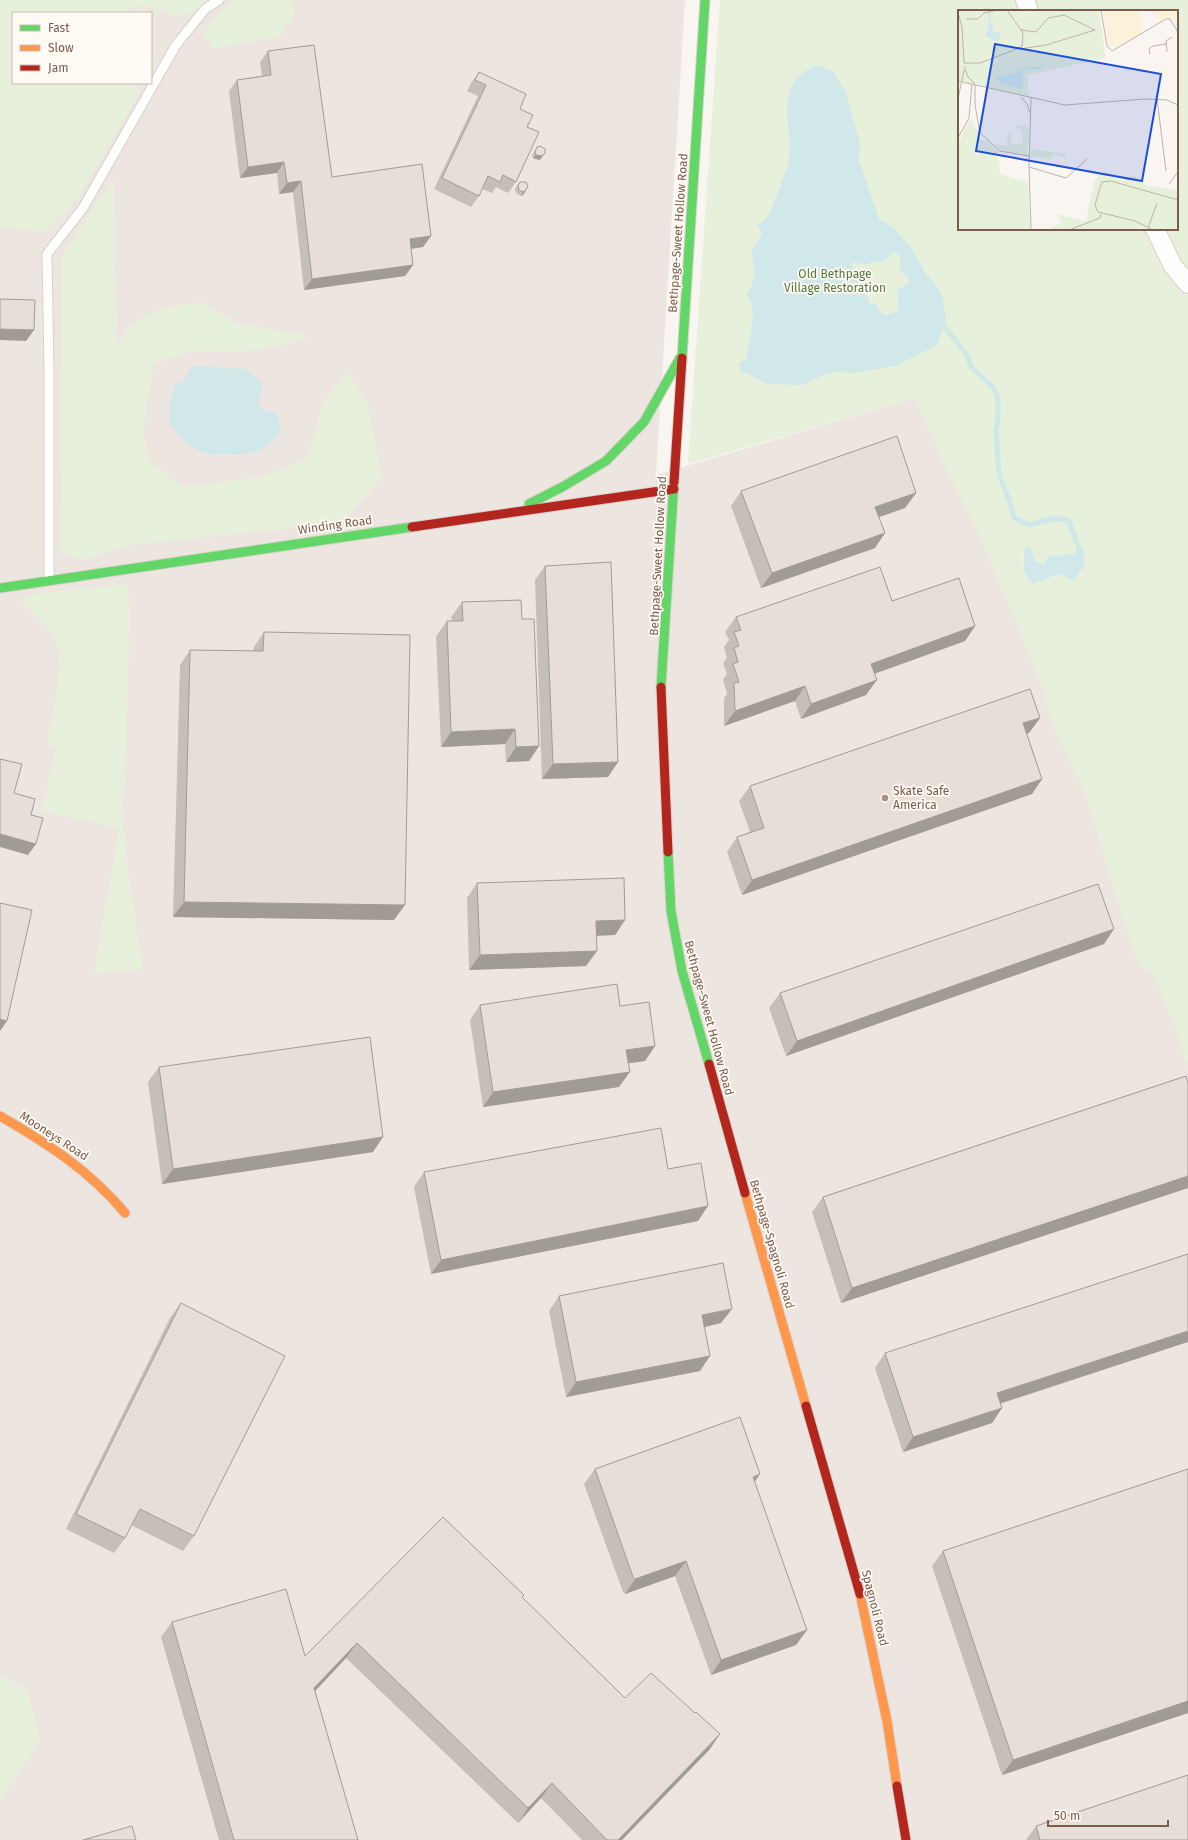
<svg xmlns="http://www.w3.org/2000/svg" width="1188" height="1840" font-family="'Fira Sans',sans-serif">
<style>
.industrial{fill:#ede5e0;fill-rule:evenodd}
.green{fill:#e7f0db;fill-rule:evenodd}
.water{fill:#d0e8ea;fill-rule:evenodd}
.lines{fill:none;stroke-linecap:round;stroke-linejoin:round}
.stream{stroke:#d0e8ea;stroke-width:5}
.lane-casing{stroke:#d7d1cb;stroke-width:11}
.street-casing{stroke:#d7d1cb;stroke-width:20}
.fast-casing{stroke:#d9d2cb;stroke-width:11}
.slow-casing{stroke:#d9d2cb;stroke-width:11}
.jam-casing{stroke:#d9d2cb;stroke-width:11}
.lane{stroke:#fefefd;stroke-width:9}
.street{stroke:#fefefd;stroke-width:18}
.fast{stroke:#63d668;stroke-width:9}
.slow{stroke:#ff974d;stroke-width:9}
.jam{stroke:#b3261e;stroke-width:9}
.wall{fill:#c6bfb9}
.shaded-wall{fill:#a19b96}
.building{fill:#e6ded7;stroke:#a19b96}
.poi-dot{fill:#a69286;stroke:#fffaf3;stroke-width:1.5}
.labels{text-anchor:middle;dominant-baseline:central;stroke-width:3.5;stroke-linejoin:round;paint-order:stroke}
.street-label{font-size:12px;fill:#7a5c4d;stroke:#fffaf3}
.park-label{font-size:12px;fill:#537a41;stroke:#fffaf3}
.poi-label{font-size:12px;fill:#7a5c4d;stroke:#fffaf3;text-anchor:start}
.inset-river{fill:none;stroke:#d0e8ea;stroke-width:2}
.inset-road{fill:none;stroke:#c2b3aa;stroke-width:1}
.view{fill:#1d4ed8;fill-opacity:0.15;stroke:#1d4ed8;stroke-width:2}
.inset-edge{fill:none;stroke:#7a5c4d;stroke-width:2}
</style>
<rect width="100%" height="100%" fill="#f9f5f0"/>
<!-- industrial -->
<path class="industrial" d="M 0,0 L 685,0 L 656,475 L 915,398 L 945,465 L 980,535 L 1049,702 L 1188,1048 L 1188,1840 L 0,1840 ZM 13,13 L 151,13 L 151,83 L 13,83 Z"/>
<!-- green -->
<path class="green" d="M 0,0 L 208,0 L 193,12 L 176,17 L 159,10 L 136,4 L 133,13 L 13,13 L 13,83 L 132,83 L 138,85 L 140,92 L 77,200 L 43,233 L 0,226 Z
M 234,0 L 291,0 L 295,12 L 279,37 L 212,49 L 204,31 L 225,6 Z
M 720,0 L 1188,0 L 1188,1068 L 1175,1028 L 1153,975 L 1141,967 L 1133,951 L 1085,793 L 1056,733 L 1046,706 L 1044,692 L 980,535 L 945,465 L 915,398 L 688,464 ZM 959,11 L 1177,11 L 1177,229 L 959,229 ZM 1076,542 L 1085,561 L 1080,574 L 1059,574 L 1045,580 L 1028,579 L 1022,565 L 1025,547 L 1031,548 L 1035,561 L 1044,564 L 1050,556 L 1076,554 Z
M 114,178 L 117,347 L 130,325 L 161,308 L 202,302 L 234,322 L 310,336 L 286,345 L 250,351 L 193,351 L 154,364 L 143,432 L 149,461 L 182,487 L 262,477 L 307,459 L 323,402 L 347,372 L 367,402 L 382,479 L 341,523 L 131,545 L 83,560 L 60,553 L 62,260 L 67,248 Z
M 128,584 L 130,617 L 123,822 L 129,879 L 143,969 L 94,974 L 119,828 L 41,811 L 56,749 L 47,743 C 51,723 64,662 58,646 C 50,627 37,614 21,602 L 32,594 Z
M 0,1675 L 28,1690 L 40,1740 L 0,1803 Z"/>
<!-- water -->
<path class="water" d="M 818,65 L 833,71 L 845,91 L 860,142 L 859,160 L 879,219 L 894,228 L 911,248 L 927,275 L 937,286 L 943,298 L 946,320 L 937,345 L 896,366 L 853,373 L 835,372 L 823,375 L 803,385 L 766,384 L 747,373 L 741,374 L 739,363 L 746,359 C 749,340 759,312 747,295 C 755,281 756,268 751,253 L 762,233 L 757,226 C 761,223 766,220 768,216 C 773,206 789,165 790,155 C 791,149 789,142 789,136 C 786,106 783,77 818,65 ZM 895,252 L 900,256 L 900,270 L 908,278 L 909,284 L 898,289 L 898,311 L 886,315 L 880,312 L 876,304 L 870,304 L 861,278 L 854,277 L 852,266 L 854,262 L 866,265 L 874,261 L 883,262 Z
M 195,366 L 246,369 L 263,384 L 258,404 L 265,411 L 273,411 C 281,417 280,425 279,434 C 262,453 253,456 228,454 C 222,453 215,455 209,454 C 191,451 179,436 169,422 L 170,399 L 176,384 L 183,382 L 190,369 Z
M 1076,541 C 1089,553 1087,570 1072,580 L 1059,574 L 1033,584 C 1021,573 1023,562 1025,547 L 1031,548 L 1035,561 L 1044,564 L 1050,556 L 1076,554 Z"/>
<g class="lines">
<!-- stream -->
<path class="stream" d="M 944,326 L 967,355 L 971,367 L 993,387 L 998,398 L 998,419 L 996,431 L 999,475 L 1009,500 L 1014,518 L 1029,525 L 1056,518 L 1069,521 L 1076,541"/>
<!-- lane casing -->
<g class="lane-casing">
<path id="lane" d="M 49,580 L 49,373 L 47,254 L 83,208 L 176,45 L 205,9 L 219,0"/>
</g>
<!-- street casing -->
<g class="street-casing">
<path id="street" d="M 1025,0 L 1029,11
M 1155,229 L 1173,266 L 1188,284"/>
</g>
<!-- fast casing -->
<g class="fast-casing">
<path id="fast" d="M 682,358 L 705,0
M 529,504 L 564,486 L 606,461 L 644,422 L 680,358
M 0,588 L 412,527
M 661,687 L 674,482
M 668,852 L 671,911 L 682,971 L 709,1064"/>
</g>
<!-- slow casing -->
<g class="slow-casing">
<path id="slow" d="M 0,1116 C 48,1144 89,1170 125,1213
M 745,1193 L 806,1406
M 860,1594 L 887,1721 L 897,1786"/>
</g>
<!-- jam casing -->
<g class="jam-casing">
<path id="jam" d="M 674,482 L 682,358
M 412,527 L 674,489
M 661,687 L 668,852
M 709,1064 L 745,1193
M 806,1406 L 860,1594
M 897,1786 L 906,1840"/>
</g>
<!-- lane -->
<use href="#lane" class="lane"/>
<!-- street -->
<use href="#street" class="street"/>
<!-- fast -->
<use href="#fast" class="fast"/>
<!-- slow -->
<use href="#slow" class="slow"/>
<!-- jam -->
<use href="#jam" class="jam"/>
</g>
<!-- wall -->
<path class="wall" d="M 268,51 L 332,177 L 431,236 L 423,247 L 411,249 L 413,265 L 405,276 L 304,290 L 293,192 L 279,194 L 277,173 L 240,178 L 229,91 L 237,80 L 262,76 L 260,62 Z
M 479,72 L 520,109 L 527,127 L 516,182 L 508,193 L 496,187 L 492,193 L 482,189 L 479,196 L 471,207 L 434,189 L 478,96 L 467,91 L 471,83 Z
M 537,147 L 540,160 L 533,158 L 532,155 Z
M 520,182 L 526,182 L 524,194 L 521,196 L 516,193 L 515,189 Z
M 741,491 L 916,493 L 905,508 L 879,517 L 875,548 L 761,588 L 731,506 Z
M 545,566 L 618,762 L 608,777 L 542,779 L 535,580 Z
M 892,601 L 975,626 L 965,641 L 874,674 L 866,695 L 801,719 L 795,701 L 724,726 L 724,698 L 727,694 L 723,679 L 727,674 L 723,663 L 727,658 L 724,647 L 729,640 L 725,632 L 736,617 Z
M 462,602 L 522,619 L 539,746 L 529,761 L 506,762 L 505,744 L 441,747 L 436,636 L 447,621 L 452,621 L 451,617 Z
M 264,632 L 394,920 L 173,917 L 180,665 L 190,650 L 253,651 L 254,647 Z
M 1040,718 L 1029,733 L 1026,734 L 1042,779 L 1032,794 L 742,895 L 727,852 L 737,837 L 750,832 L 739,801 L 750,786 Z
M 477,883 L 625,920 L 615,935 L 596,936 L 597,951 L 586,966 L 469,970 L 467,898 Z
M 1104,944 L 786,1056 L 769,1008 L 780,993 Z
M 480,1005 L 620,1006 L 655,1046 L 645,1061 L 628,1063 L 619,1087 L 483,1107 L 470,1020 Z
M 159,1067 L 373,1152 L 162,1184 L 148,1082 Z
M 1188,1083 L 1188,1188 L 841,1303 L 812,1212 L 823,1197 Z
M 668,1169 L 698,1221 L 431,1274 L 414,1187 L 424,1172 Z
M 559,1296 L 721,1323 L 704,1327 L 700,1371 L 566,1397 L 549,1311 Z
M 181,1303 L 194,1536 L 183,1551 L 131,1525 L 125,1538 L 114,1553 L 66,1529 L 170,1318 Z
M 885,1353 L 1001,1403 L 1002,1408 L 992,1423 L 903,1452 L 875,1368 Z
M 595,1469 L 754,1482 L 807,1630 L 796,1645 L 711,1675 L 675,1576 L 625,1594 L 623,1592 L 584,1484 Z
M 943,1551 L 1188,1713 L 1002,1775 L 932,1566 Z
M 524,1595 L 522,1597 L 625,1698 L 710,1749 L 622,1840 L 582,1840 L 541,1798 L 518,1823 L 346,1658 L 315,1691 L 358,1840 L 219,1840 L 161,1637 L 172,1622 L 305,1656 Z
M 1036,1826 L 1188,1840 L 1026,1840 Z"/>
<!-- shaded-wall -->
<path class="shaded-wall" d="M 545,153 L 540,160 L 533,158 L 536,155 Z
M 284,162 L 277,173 L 240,178 L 248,167 Z
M 301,181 L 293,192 L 279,194 L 287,183 Z
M 526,190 L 524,194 L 521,196 L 523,192 Z
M 431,236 L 423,247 L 402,250 L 410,239 Z
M 413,265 L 405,276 L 304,290 L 312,279 Z
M 0,329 L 34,330 L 26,341 L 0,340 Z
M 916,493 L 905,508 L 865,522 L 875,507 Z
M 885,533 L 875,548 L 761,588 L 772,573 Z
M 975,626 L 965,641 L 860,679 L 871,664 Z
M 877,680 L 866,695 L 801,719 L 811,704 Z
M 805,686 L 795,701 L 724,726 L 735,711 Z
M 1040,718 L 1029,733 L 1013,738 L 1023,723 Z
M 515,729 L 505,744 L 441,747 L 451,732 Z
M 539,746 L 529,761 L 506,762 L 516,747 Z
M 618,762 L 608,777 L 542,779 L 553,764 Z
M 1042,779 L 1032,794 L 742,895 L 752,880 Z
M 0,834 L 36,844 L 28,855 L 0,847 Z
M 184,902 L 405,905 L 394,920 L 173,917 Z
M 625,920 L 615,935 L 585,936 L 596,921 Z
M 1114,929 L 1104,944 L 786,1056 L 797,1041 Z
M 597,951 L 586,966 L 469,970 L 480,955 Z
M 0,1019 L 7,1021 L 0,1031 Z
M 655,1046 L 645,1061 L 616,1065 L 626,1050 Z
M 630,1072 L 619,1087 L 483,1107 L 493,1092 Z
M 383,1137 L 373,1152 L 162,1184 L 173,1169 Z
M 1188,1176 L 1188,1188 L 841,1303 L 852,1288 Z
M 708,1206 L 698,1221 L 431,1274 L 441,1260 Z
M 732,1309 L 721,1323 L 692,1330 L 702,1315 Z
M 1188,1331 L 1188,1342 L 987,1408 L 997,1393 Z
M 710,1356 L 700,1371 L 566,1397 L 576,1382 Z
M 1002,1408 L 992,1423 L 903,1452 L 913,1437 Z
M 760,1474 L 750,1489 L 753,1477 Z
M 686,1561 L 675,1576 L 625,1594 L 635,1579 Z
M 807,1630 L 796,1645 L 711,1675 L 721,1660 Z
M 357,1643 L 346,1658 L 304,1703 L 314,1688 Z
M 1188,1701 L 1188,1713 L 1002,1775 L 1013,1760 Z
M 720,1734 L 710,1749 L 622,1840 L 618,1840 Z
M 552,1783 L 541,1798 L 518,1823 L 528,1808 Z"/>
<!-- building -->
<path class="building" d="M 314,45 L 332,177 L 422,164 L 431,236 L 410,239 L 413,265 L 312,279 L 301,181 L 287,183 L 284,162 L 248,167 L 237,80 L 271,75 L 268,51 Z
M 479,72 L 526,94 L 520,109 L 533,115 L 527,127 L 539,132 L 516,182 L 503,175 L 500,182 L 488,176 L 479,196 L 442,178 L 486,85 L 475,80 Z
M 540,146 L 545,149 L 545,153 L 542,156 L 536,155 L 535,152 L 537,147 Z
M 520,182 L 526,182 L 528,186 L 526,190 L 523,192 L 519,190 L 518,185 Z
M 0,299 L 35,300 L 34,330 L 0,329 Z
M 897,436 L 916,493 L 875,507 L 885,533 L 772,573 L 741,491 Z
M 611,562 L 618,762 L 553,764 L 545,566 Z
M 880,567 L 892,601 L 959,578 L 975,626 L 871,664 L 877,680 L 811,704 L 805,686 L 735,711 L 734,683 L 739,682 L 733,664 L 738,662 L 734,648 L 739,646 L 734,632 L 741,630 L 736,617 Z
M 521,600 L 522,619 L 534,619 L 539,746 L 516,747 L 515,729 L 451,732 L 447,621 L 463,621 L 462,602 Z
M 264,632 L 410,635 L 405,905 L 184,902 L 190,650 L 263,651 Z
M 1030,689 L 1040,718 L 1023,723 L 1042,779 L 752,880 L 737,837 L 764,828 L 750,786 Z
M 0,759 L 22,764 L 14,793 L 35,799 L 31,815 L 43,818 L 36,844 L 0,834 Z
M 624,878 L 625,920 L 596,921 L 597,951 L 480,955 L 477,883 Z
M 1098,884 L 1114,929 L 797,1041 L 780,993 Z
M 0,903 L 32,910 L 7,1021 L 0,1019 Z
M 617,984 L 620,1006 L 649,1002 L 655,1046 L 626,1050 L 630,1072 L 493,1092 L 480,1005 Z
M 370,1037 L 383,1137 L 173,1169 L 159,1067 Z
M 1186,1076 L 1188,1083 L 1188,1176 L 852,1288 L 823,1197 Z
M 661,1128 L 668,1169 L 701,1163 L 708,1206 L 441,1260 L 424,1172 Z
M 1188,1254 L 1188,1331 L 997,1393 L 1002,1408 L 913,1437 L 885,1353 Z
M 723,1263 L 732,1309 L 702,1315 L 710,1356 L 576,1382 L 559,1296 Z
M 181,1303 L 285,1356 L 194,1536 L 140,1509 L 125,1538 L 76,1514 Z
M 740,1417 L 760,1474 L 753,1477 L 807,1630 L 721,1660 L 686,1561 L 635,1579 L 633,1577 L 595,1469 Z
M 1188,1469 L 1188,1701 L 1013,1760 L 943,1551 Z
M 443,1517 L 524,1595 L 522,1597 L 625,1698 L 651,1673 L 695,1713 L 696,1712 L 720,1734 L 618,1840 L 607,1840 L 552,1783 L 528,1808 L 357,1643 L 314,1688 L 358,1840 L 234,1840 L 172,1622 L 286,1589 L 305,1656 Z
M 1188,1775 L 1188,1840 L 1040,1840 L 1036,1826 Z
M 132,1826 L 136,1840 L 83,1840 Z"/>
<!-- markers -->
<circle class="poi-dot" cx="885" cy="798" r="4"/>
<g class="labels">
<!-- street labels -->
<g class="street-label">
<text transform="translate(678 233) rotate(-86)">Bethpage-Sweet Hollow Road</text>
<text transform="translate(335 525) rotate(-8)">Winding Road</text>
<text transform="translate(658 556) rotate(-87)">Bethpage-Sweet Hollow Road</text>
<text transform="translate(709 1018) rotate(75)">Bethpage-Sweet Hollow Road</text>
<text transform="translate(54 1136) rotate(33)">Mooneys Road</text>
<text transform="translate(772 1244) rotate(74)">Bethpage-Spagnoli Road</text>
<text transform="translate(875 1608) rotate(76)">Spagnoli Road</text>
</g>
<!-- park labels -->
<g class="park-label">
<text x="835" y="274">Old Bethpage<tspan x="835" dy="14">Village Restoration</tspan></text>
</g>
<!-- poi labels -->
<g class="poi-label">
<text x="893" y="791">Skate Safe<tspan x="893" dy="14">America</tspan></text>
</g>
</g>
<!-- overview -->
<g transform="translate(958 10)">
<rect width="220" height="220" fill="#f9f5f0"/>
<path d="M 0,0 L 141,0 L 148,48 L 69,65 L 71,87 L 0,70 ZM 14,109 L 16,118 L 19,118 L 22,124 L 21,129 L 27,132 L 29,130 L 40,141 L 38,147 L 41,151 L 42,164 L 70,172 L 72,220 L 0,220 L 0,135 L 9,114 ZM 67,114 L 71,119 L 69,145 L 43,140 L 36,134 L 50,136 L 48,128 L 53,119 L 53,133 L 62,135 L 65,133 L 64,121 L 57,116 ZM 73,139 L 108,144 L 107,148 L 95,144 L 92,150 L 77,146 L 73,149 ZM 141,164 L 164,171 L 176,165 L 189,176 L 220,180 L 220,220 L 88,220 L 103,213 L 102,209 L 96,204 L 128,211 L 136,172 Z" fill="#e7f0db"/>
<path d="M 146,0 L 182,0 L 184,23 L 158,38 L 150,33 ZM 193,0 L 220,0 L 220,17 L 214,6 L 200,10 Z" fill="#fbf2d9"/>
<path d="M 35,13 L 35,21 L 42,23 L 42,30 L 37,31 L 28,26 L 30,15 ZM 62,61 L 65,66 L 64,80 L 37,70 L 40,67 Z" fill="#d0e8ea"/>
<path class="inset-river" d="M 31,0 L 32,13M 62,61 L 70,58 L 81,58 L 84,53"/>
<path class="inset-road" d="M 143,0 L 149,36 L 154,41 L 208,9 L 212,9 L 220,22M 0,3 L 4,17 L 6,53M 8,9 L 20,9 L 26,3 L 40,0M 62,39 L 88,35 L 137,20 L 106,5 L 90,8 L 78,22 L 63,20M 209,42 L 208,31 L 214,27M 192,44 L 191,39 L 195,36 L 208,34M 6,53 L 22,53 L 64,37 L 65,23 L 49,0M 6,56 L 10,67 L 17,74M 0,71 L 107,95 L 187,89 L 209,90 L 220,95M 17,75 L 17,95 L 22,123 L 42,141 L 71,146M 63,87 L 69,94 L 72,103M 73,88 L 71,157 L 73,220M 0,89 L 6,60M 199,89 L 208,161M 0,128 L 11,108 L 14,74M 71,157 L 108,168 L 129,149M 211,174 L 219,163M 190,218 L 199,193M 111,220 L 142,208 L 143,204M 195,220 L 177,211 L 140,202 L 137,195 L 144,172 L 153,171 L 220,190"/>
<path class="view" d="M 37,34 L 203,64 L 184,171 L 18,141 Z"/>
<rect width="220" height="220" class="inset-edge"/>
</g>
<!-- legend -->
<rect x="12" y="12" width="140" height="72" fill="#fffaf3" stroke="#cabbb1"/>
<rect x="20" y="25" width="20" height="6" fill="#63d668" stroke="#cabbb1"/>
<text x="48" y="32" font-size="12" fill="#7a5c4d">Fast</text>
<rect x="20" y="45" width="20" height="6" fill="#ff974d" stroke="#cabbb1"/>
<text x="48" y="52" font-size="12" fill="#7a5c4d">Slow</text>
<rect x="20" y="65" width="20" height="6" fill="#b3261e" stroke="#cabbb1"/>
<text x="48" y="72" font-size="12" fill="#7a5c4d">Jam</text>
<!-- scale -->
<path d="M1048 1820v6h120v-6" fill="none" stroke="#7a5c4d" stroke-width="2"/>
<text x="1054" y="1820" font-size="12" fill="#7a5c4d" stroke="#fffaf3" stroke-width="3" paint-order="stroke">50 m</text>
</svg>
